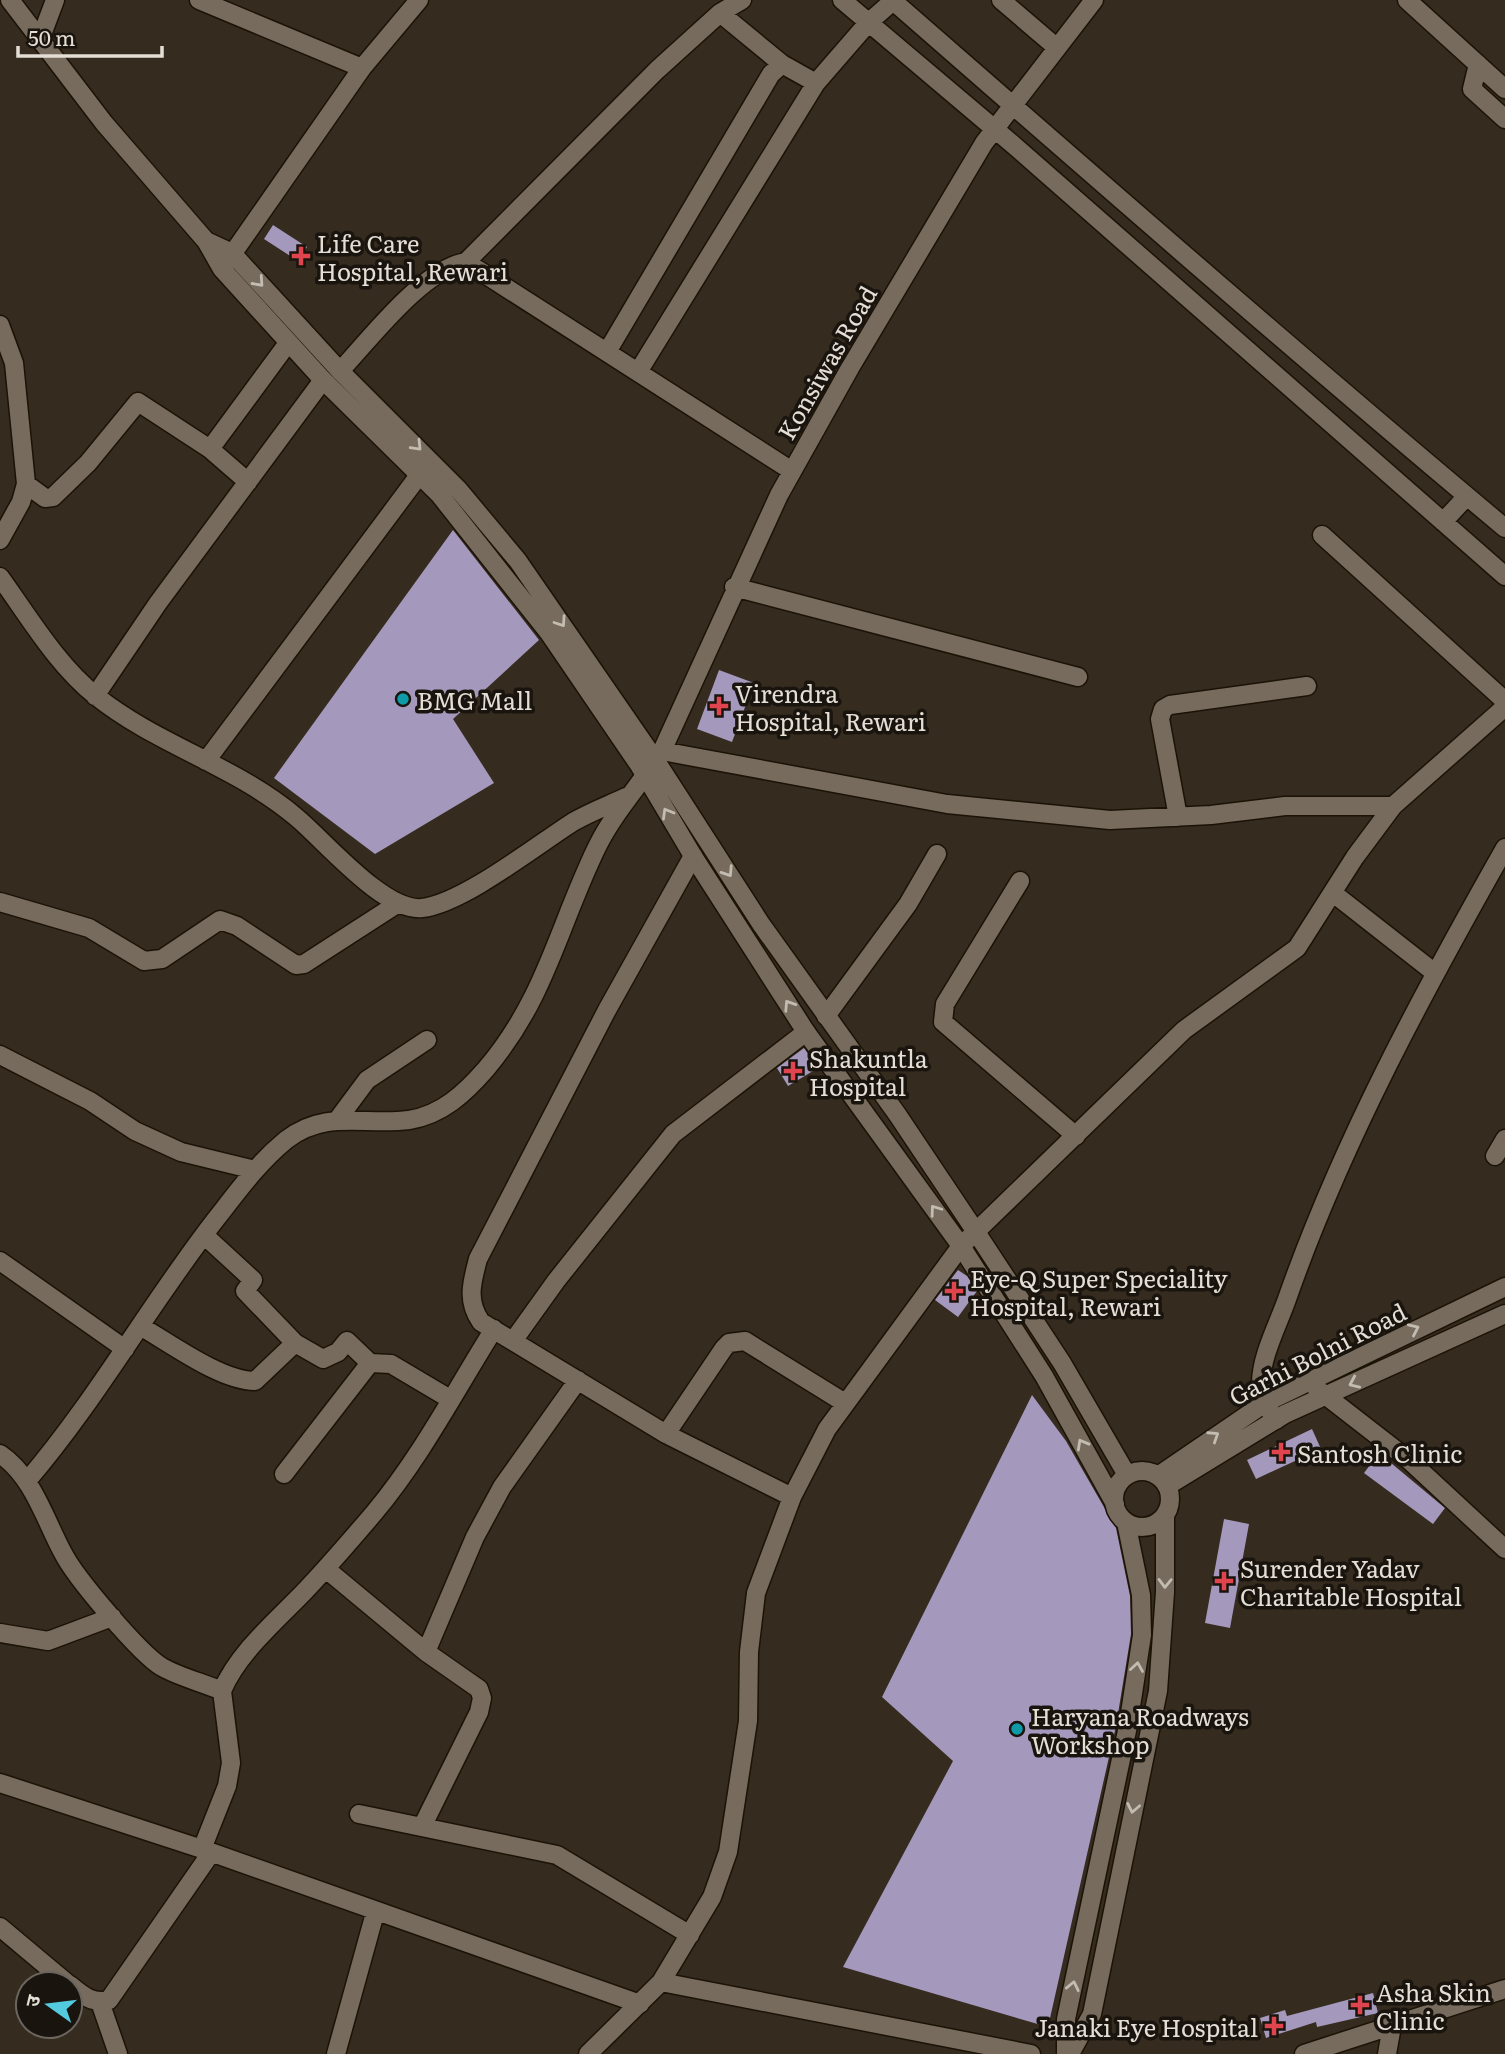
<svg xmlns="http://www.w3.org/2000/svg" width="1505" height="2054" font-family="Literata,'Noto Sans Devanagari',serif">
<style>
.building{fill:#a499bd}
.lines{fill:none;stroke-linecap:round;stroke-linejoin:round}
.street-casing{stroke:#1c1307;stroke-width:21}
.secondary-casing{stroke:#1c1307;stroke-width:21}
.street{stroke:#766b5c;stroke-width:18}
.secondary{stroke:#766b5c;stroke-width:18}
.oneway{stroke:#c3bcb1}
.health-dot{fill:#e0444e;stroke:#19140e;stroke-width:2.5}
.culture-dot{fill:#0f9aa8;stroke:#19140e;stroke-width:2.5}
.labels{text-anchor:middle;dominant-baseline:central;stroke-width:7;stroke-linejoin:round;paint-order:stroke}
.poi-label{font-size:24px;fill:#e4ded5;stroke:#19140e;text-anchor:start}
.street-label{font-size:24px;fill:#e4ded5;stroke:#19140e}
</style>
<rect width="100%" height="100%" fill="#352b1e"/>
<!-- building -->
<path class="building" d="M 273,225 L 307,247 L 298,261 L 264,239 Z
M 453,530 L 539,640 L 453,719 L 494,783 L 375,854 L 274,778 Z
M 719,670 L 754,683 L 732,742 L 697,729 Z
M 804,1048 L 818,1068 L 788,1086 L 777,1068 Z
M 958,1270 L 967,1276 L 977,1291 L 958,1317 L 935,1300 Z
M 1032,1395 L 1066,1441 L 1116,1528 L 1130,1596 L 1131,1634 L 1116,1726 L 1048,2027 L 843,1967 L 953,1761 L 882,1697 Z
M 1312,1429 L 1321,1449 L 1256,1479 L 1247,1460 Z
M 1379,1453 L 1445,1508 L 1433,1524 L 1364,1473 Z
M 1224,1519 L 1249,1524 L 1230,1628 L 1205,1623 Z
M 1373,1993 L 1378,2013 L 1317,2027 L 1316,2022 L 1266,2038 L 1260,2018 L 1285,2010 L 1287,2016 Z"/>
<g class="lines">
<!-- street casing -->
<g class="street-casing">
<path id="street" d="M 199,0 L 362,68
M 842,0 L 1017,148 L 1505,576
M 892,0 C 1095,177 1298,355 1505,528
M 1001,0 L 1056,47
M 1407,0 L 1505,89
M 720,13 L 782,64
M 40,40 L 55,0
M 1478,64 L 1472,89 L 1505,119
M 466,262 L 657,70 L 720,13 L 742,0
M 224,266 L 362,68 L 419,0
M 0,325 L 14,363 L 26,484 L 21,502 L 0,540
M 607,352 L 771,74 L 782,64 L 816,83
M 340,371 C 370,339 423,269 466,262 L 792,471
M 638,372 L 816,83 L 868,23 L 893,1
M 210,449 L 248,482
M 26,484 L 45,498 L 53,497 L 88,463 L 138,402 L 210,449 L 288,343
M 1443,522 L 1467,496
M 1322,535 L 1505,701
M 0,577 C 29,617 57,665 96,696 C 157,745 236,766 296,817 C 325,841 384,912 422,908 C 462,904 537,845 573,822 C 590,812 609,805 626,797
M 734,587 L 1078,677
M 95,696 L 158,603 L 323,380
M 662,751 L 947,804 L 1110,820 L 1211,815 L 1285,806 L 1393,806
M 206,761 L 420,474
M 1178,817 L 1160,719 L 1163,709 L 1170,705 L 1307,686
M 693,856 L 607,1010 L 478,1259 C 472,1282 466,1301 481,1322 L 666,1434 L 792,1497
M 1020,881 L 945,1004 L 943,1022 L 1076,1136
M 1333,893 L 1435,973
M 0,902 L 89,928 L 144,961 L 162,959 L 220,920 L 237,926 L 296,965 L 304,964 L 397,904
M 826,1016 L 908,904 L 937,854
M 0,1055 L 90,1101 L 135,1131 L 181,1152 L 255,1170
M 338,1119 L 367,1080 L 427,1040
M 1495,1156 L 1505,1139
M 204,1235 L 253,1280 L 245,1291 L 295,1343
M 0,1261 L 125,1349
M 140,1326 C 170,1343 221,1381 255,1381 L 295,1343 L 323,1359 L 338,1352 L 347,1341 L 370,1363
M 513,1341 L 556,1281 L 673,1134 L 806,1032
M 1316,1388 L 1410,1461 L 1505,1549
M 1276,1420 C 1269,1410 1261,1398 1261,1386 C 1260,1358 1278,1325 1287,1299 C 1342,1142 1423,993 1505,848
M 666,1434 L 724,1348 L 729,1343 L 745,1341 L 845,1403
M 0,1454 C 33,1476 45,1520 63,1553 C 75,1577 140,1654 162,1667 C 180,1677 203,1683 222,1691
M 284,1474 L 370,1363 L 391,1364 L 450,1399
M 27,1481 C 98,1398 149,1305 216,1219 C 238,1191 258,1163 286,1140 C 325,1109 365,1126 409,1120 C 442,1115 465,1093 486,1069 C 546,998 558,927 597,847 C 614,812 641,784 662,751 L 779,495 L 850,368 L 984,143 L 1094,0
M 326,1569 L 426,1652 L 479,1689 L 482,1698 L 479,1712 L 422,1827
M 0,1633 L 48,1641 L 112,1617
M 426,1652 L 475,1537 L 502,1487 L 578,1380
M 0,1783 L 202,1849 L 640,2004
M 359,1814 L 557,1855 L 690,1935
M 202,1849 L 227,1786 L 231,1763 L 222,1691 C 238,1653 275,1622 303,1593 C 328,1567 351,1540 374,1513 C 421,1457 455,1391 494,1329
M 0,1927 L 68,1984
M 661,1982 L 1031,2054
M 70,1985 C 82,1995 92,2004 109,2000 L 211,1853
M 100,2002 L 118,2054
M 336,2054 L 375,1913
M 588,2054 L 661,1982 L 712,1897 L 728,1852 L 748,1721 L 749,1652 L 756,1593 L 792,1497 L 827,1429 L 961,1246 L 1184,1030 L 1297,948 L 1355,857 L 1393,806 L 1505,707
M 1304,2054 L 1505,1989
M 1387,2054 L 1392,2026"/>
</g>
<!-- secondary casing -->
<g class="secondary-casing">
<path id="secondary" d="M 10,0 L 104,123 L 206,241 L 222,269 L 323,380 L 439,494 L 549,633 L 639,765 L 693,856 L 806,1032 L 961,1246 L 1044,1376 L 1115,1504
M 206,241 L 232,253 L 340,371 L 458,489 L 518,561 L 656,761 L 761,924 L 897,1114 L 976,1232 L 1062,1363 L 1127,1475
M1114 1499a28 28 0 1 1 56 0a28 28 0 1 1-56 0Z
M 1158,1476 L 1265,1403 L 1505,1287
M 1167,1486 L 1285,1414 L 1505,1314
M 1066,2054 L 1066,2019 L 1128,1726 L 1142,1635 L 1141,1595 L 1126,1522
M 1070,2054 L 1092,2014 L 1158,1691 L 1165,1592 L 1165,1515"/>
</g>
<!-- street -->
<use href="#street" class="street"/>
<!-- secondary -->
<use href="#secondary" class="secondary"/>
</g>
<!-- one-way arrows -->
<defs><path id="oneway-chevron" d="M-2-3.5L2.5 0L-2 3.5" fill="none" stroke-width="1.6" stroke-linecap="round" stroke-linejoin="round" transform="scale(1.75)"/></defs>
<g class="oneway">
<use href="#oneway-chevron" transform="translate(259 282) rotate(48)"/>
<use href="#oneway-chevron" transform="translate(417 446) rotate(46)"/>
<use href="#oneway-chevron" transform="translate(561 622) rotate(56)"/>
<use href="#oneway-chevron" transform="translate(667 813) rotate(-120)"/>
<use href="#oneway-chevron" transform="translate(728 872) rotate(57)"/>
<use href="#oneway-chevron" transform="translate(789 1005) rotate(-123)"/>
<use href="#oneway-chevron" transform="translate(935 1210) rotate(-126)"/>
<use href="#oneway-chevron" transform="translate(1414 1329) rotate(-25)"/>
<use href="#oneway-chevron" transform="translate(1354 1383) rotate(156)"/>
<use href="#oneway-chevron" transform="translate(1214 1436) rotate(-33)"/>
<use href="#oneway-chevron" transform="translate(1082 1444) rotate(-119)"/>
<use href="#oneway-chevron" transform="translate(1165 1583) rotate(91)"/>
<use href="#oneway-chevron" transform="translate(1137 1667) rotate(-81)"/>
<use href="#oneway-chevron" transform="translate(1133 1808) rotate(101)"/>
<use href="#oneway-chevron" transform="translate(1073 1986) rotate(-78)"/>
</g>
<!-- markers -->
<g class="health-dot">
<path d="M297.5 245.5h7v7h7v7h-7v7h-7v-7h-7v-7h7z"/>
<path d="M715.5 695.5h7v7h7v7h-7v7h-7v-7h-7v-7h7z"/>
<path d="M789.5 1060.5h7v7h7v7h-7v7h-7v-7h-7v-7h7z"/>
<path d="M950.5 1280.5h7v7h7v7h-7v7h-7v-7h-7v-7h7z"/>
<path d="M1277.5 1441.5h7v7h7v7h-7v7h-7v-7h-7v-7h7z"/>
<path d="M1220.5 1570.5h7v7h7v7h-7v7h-7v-7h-7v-7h7z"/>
<path d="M1356.5 1994.5h7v7h7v7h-7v7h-7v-7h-7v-7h7z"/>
<path d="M1270.5 2015.5h7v7h7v7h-7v7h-7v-7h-7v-7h7z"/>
</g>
<g class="culture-dot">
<circle cx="403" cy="699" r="7"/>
<circle cx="1017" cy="1729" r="7"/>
</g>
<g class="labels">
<!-- poi labels -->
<g class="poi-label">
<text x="317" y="242">Life Care<tspan x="317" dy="28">Hospital, Rewari</tspan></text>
<text x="735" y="692">Virendra<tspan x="735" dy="28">Hospital, Rewari</tspan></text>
<text x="417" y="699">BMG Mall</text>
<text x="809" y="1057">Shakuntla<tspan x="809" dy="28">Hospital</tspan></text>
<text x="970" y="1277">Eye-Q Super Speciality<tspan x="970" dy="28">Hospital, Rewari</tspan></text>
<text x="1297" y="1452">Santosh Clinic</text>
<text x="1240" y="1567">Surender Yadav<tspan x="1240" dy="28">Charitable Hospital</tspan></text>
<text x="1031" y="1715">Haryana Roadways<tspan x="1031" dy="28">Workshop</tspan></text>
<text x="1376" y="1991">Asha Skin<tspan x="1376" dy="28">Clinic</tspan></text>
<text x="1258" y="2026" text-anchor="end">Janaki Eye Hospital</text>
</g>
<!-- street labels -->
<g class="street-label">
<text transform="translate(826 362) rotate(-60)">Konsiwas Road</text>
<text transform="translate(1317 1353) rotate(-27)">Garhi Bolni Road</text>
</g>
</g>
<!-- north arrow -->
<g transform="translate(49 2005) rotate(284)"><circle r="33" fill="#19140e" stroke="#6a655e" stroke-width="2"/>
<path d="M0-5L12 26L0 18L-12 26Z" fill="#54cade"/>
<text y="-10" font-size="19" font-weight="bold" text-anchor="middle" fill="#e4ded5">उ</text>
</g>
<!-- scale -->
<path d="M18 46v10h144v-10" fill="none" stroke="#e4ded5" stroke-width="3.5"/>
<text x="28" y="46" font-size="21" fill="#e4ded5" stroke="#19140e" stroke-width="5" paint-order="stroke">50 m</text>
</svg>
